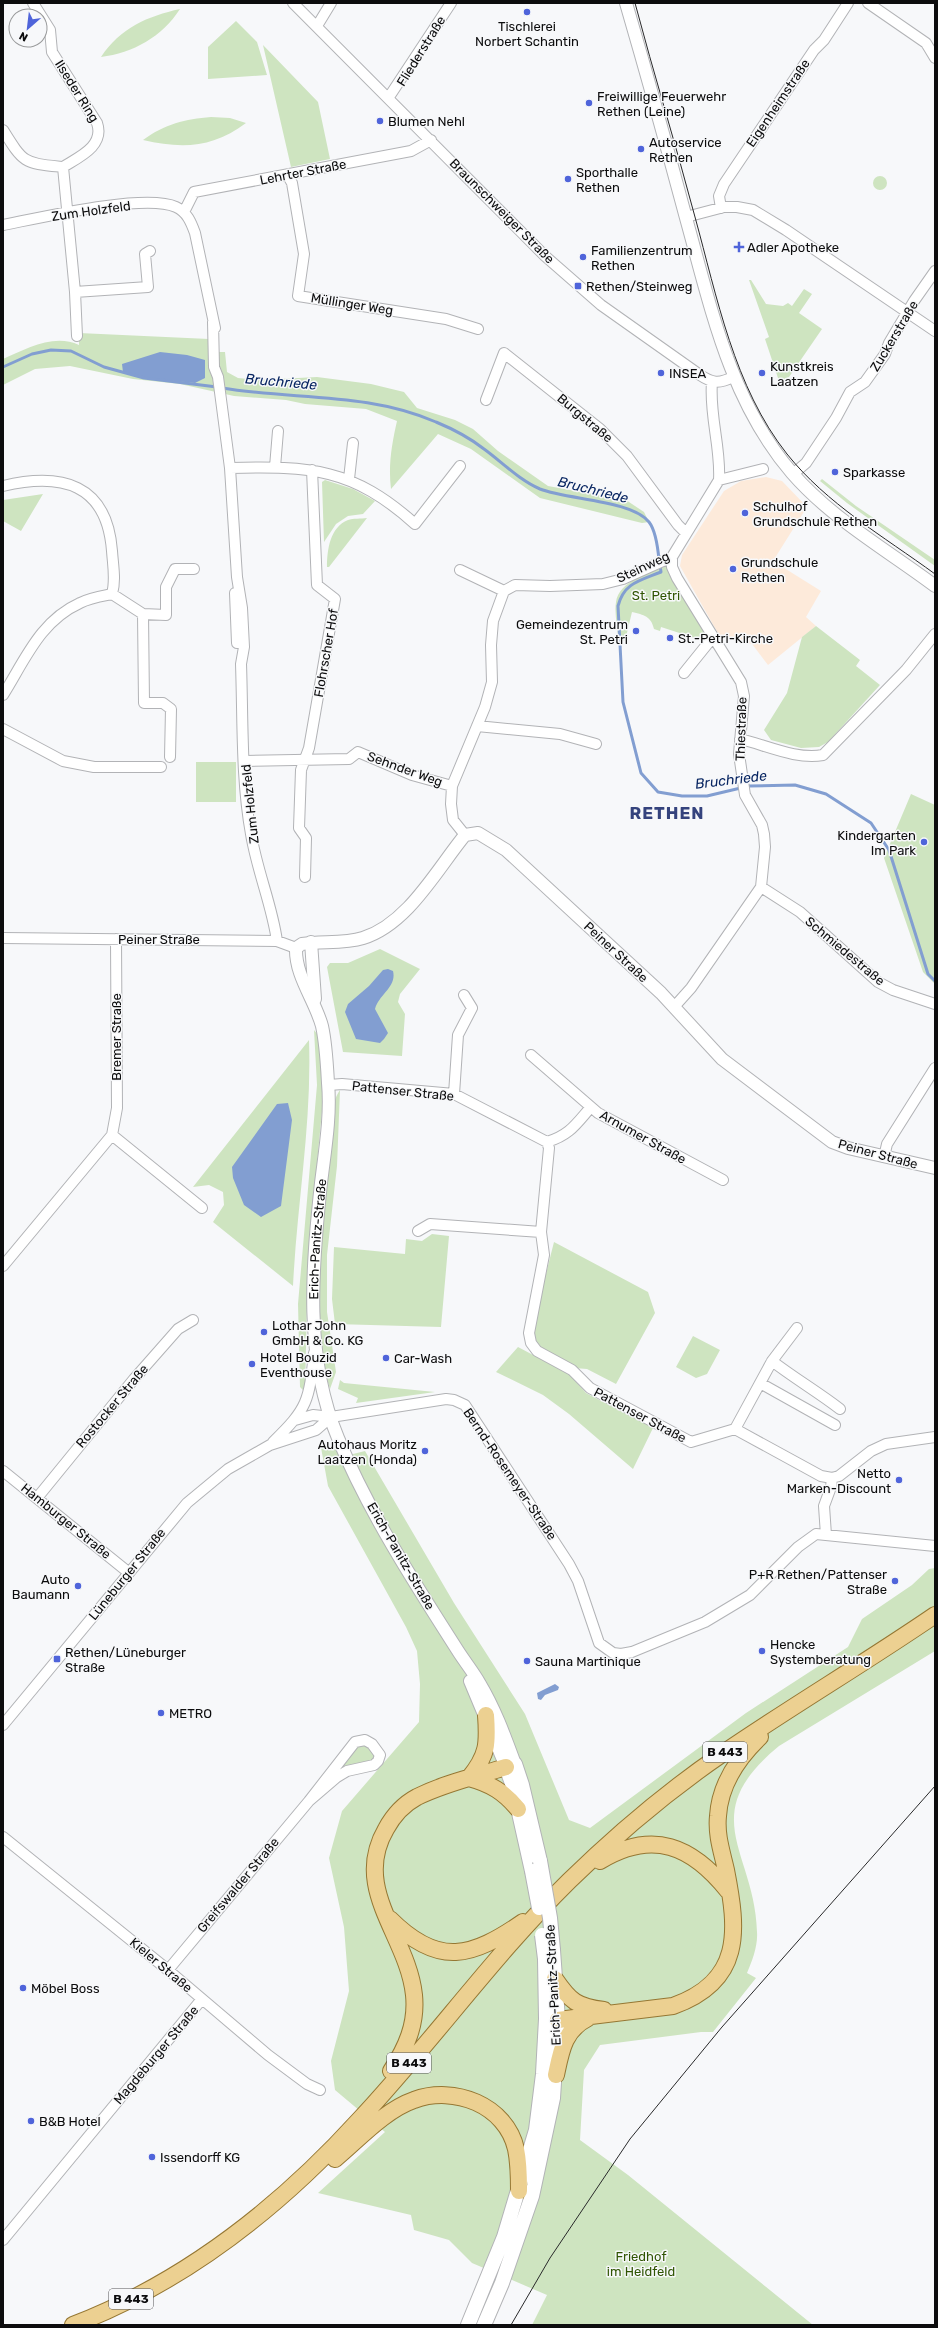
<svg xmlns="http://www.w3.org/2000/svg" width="938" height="2328" font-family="Rubik,sans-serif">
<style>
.education{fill:#fdeada}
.green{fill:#cee4c0}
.water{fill:#829ed1}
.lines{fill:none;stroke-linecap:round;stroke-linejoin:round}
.stream{stroke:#829ed1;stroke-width:3}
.minor-casing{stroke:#b2b3b6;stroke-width:12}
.tertiary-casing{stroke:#b2b3b6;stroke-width:14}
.secondary-casing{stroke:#b2b3b6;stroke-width:16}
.primary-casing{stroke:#957733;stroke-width:18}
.minor{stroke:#fff;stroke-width:10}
.tertiary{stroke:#fff;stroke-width:12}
.secondary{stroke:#fff;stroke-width:14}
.primary{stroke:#ecd091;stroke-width:16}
.tram{stroke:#29292a;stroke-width:1}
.secondary-bridge-casing{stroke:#b2b3b6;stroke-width:16;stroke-linecap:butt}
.secondary-bridge{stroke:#fff;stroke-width:14}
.poi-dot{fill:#4f64da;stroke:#f7f8fa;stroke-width:1.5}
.labels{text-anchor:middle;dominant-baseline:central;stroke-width:3;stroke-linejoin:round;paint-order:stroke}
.shield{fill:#f7f8fa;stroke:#525354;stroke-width:1}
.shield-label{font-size:12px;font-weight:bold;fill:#0c0c0d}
.poi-label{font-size:13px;fill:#0c0c0d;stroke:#f7f8fa;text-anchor:start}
.street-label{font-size:13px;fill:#0c0c0d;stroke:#f7f8fa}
.park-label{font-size:13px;fill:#305503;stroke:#f7f8fa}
.water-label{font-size:14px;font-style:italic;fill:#092662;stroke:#f7f8fa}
.district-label{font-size:17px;font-weight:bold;letter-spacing:1px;fill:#35437d;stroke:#f7f8fa}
</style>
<rect width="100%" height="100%" fill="#f7f8fa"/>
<!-- education -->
<path class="education" d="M 766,477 L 782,481 L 807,507 L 773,561 L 821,591 L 806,617 L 816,626 L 768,665 L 752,644 L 720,637 L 680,566 L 682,555 L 724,491 L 741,481 Z"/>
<!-- green -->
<path class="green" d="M 180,9 C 162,37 133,53 101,57 C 120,28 148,16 180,9 Z
M 236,21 L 257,42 L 267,75 L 208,79 L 208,47 Z
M 263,45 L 318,102 L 330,159 L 291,167 Z
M 211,117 L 230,118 L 246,123 C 213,148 182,149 143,140 C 165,124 185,119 211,117 Z
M873 183a7 7 0 1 1 14 0a7 7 0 1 1-14 0Z
M 749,280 L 751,280 L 766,304 L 783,306 L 788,303 L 792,306 L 804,289 L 812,294 L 799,313 L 822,329 L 789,377 L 779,381 L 765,339 L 769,337 Z
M 79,333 L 209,339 L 219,352 L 225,352 L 227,372 L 238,378 L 259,380 L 317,377 L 371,384 L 404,392 L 417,408 L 455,420 L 473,429 L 498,451 L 548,486 L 626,500 L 644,512 L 649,522 L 642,523 L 540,498 L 471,449 L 438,434 L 391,489 C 388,465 392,443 397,421 L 366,409 L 305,404 L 286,400 L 234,396 L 180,384 L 133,379 L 70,366 L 35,369 L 3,385 L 3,359 C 26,349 54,333 79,345 Z
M 822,479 L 856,506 L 935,560 L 935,566 L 847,503 L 820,481 Z
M 325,480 L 353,489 L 375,501 L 363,514 L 348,516 L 336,524 L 324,542 L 322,482 Z
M 43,494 L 21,531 L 3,521 L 3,500 Z
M 367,518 L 329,567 L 327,567 C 327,550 330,527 348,520 C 353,518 361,519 367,518 Z
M 667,566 L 707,634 L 704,641 L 661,627 L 660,631 L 654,629 C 651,616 644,615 632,612 L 625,641 L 618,639 C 618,627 614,614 616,602 C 619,581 649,573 667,566 Z
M 816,626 L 860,660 L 856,666 L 880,685 L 828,742 L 819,747 L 801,748 L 771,740 L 764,730 L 787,693 L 802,637 Z
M 196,762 L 236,762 L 236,802 L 196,802 Z
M 911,794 L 935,805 L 935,984 L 923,972 L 884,858 Z
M 380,949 L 420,969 L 400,994 L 398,1002 L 405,1014 L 402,1056 L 343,1052 L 327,967 L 330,963 L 348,963 Z
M 314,1030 L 318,1035 L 322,1063 L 322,1111 L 308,1258 L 305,1392 L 300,1387 L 298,1304 L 317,1085 Z
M 309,1040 C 312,1123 297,1204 293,1286 L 213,1222 L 224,1205 L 223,1192 L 209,1185 L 193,1187 Z
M 340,1090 L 337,1166 L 327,1255 L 327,1312 L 336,1372 L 330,1389 C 325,1374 323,1356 321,1341 C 314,1277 324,1213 331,1149 C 333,1130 329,1105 340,1090 Z
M 432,1234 L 449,1236 L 441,1327 L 335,1324 L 332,1299 L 334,1247 L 405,1254 L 406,1239 L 422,1241 Z
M 554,1242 L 648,1292 L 655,1313 L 616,1384 L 587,1369 L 574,1368 L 538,1349 L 532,1329 Z
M 693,1336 L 720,1350 L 707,1374 L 696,1378 L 676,1367 Z
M 518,1347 L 569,1374 L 586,1393 L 653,1428 L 633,1469 L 569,1414 L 543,1395 L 496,1372 Z
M 340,1380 L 344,1383 L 435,1392 L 356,1403 L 358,1398 L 338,1389 Z
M 320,1442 L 349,1455 L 365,1451 L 454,1603 L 525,1714 L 569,1820 L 590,1828 L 746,1713 L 848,1647 L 862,1619 L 912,1585 L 929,1569 L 935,1568 L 935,1651 L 779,1746 C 694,1816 755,1851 757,1932 C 758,1946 752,1961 747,1973 L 756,1978 L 713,2032 L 701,2032 L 600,2045 L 584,2070 L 580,2140 L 628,2175 L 813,2325 L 532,2325 L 547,2295 L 472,2263 L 449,2240 L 414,2230 L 411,2215 L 318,2193 L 385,2132 L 335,2090 L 331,2061 L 349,1991 L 344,1927 L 329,1858 L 342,1811 L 419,1722 L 420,1684 L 417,1651 L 406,1627 L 328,1486 Z
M 365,1740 L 378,1761 L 339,1771 L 341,1761 Z"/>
<!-- water -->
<path class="water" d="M 160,352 L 187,355 L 205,360 L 205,378 L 195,383 L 144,378 L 123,372 L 122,364 Z
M 388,969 L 393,971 C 397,987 379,994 375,1009 L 388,1033 L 384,1039 L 380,1043 L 356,1039 L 345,1012 L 348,1004 L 369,986 L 383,970 Z
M 288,1103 L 292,1120 L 281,1206 L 261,1217 L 244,1205 L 233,1178 L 232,1167 L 277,1104 Z
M 555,1684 L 559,1687 L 558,1690 L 545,1695 L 541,1700 L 538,1699 L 537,1693 Z"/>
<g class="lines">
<!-- stream -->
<path class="stream" d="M 3,367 L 32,354 L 51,350 L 71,351 L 104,367 L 144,378 L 217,387
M 222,388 C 294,400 368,392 436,422 C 453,429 470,438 484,449 C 502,462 519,480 540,489 C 568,500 631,500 649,522 C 656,531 658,549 659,560
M 660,565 L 661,572 C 639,581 624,583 618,606 L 623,702 L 641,773 L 658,792 L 682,796 L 707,796 L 749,786 L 795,785 L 826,794 L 871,823 L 889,850 L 928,974 L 935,981"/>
<!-- minor casing -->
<g class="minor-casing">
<path id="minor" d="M 33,3 L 50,30 L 52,52 L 97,123 C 105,146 79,157 63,167 L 75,292 L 77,336
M 293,3 L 545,256 L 601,305 L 700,375 C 712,383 719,384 733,377
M 868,3 L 926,43 L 935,58
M 317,26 L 331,3
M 389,97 L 451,3
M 3,130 C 24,164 24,163 63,167
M 288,176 L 292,183 L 304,254 L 298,296 L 446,319 L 478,329
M 721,208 L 719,196 L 724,184 L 814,50 L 824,40 L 848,3
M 184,212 L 194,192 L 411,151 L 431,140
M 686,217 L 724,207 L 737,207 L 753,210 L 786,230 L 935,331
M 3,225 C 39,218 145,193 176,207 C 187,212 191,222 195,233 L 215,328
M 75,292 L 148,287 L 145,254 L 150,251
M 213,322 L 214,367 L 218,377 L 230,468 L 237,577 L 242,608 L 244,647 L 241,664 C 243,720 241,779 251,834 C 257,871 272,905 277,941
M 486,400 L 504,353 L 600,429 L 627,456 L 678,525 L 686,533
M 275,467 L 278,431
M 230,468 C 310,466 353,468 415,524 L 460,466
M 793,474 L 806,463 L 836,418 L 850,392 L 865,382 L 885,354 L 889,343 L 914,301 L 935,271
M 349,479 L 353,443
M 719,480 L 763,469
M 3,486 C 62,472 107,484 112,551 C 113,566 116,580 112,594
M 672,557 L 672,567 L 677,578 L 741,682 L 744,696 L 739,754 L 745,795 L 762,825 L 764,834 L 765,847 L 761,887 L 691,988 L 674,1007
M 460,570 L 504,591
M 235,593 L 237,643
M 143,614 L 144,703 L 163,703 L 171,709 L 170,757
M 684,673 L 713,637
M 3,695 C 25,660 40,621 80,603 C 89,598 102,596 112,594 L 143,614 L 166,615 L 166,587 L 175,569 L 194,569
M 477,726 L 560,734 L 596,744
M 3,729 L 63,761 L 94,767 L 161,767
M 740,739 C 766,745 796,760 823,755 L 906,670 L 935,634
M 245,761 L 349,759 L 358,752 L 412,775 L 452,786
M 465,835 L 453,820 L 451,804 L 452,786 L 485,707 L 492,682 L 491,645 L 493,621 L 504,591 L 515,585 L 550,586 L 603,584 L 623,579 L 672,557 L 719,480 C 721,447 709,415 712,382
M 305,877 L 306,838 L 299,828 L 301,770 L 309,748 L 335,599 L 317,585 L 312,470
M 761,887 L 800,912 L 878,982 L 893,990 L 935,1004
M 3,938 L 277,941 L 296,948
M 531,1055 L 598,1113 L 723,1180
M 329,1085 L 342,1084 L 454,1094 L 547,1142 L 549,1148 L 541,1232 L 544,1255 L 529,1333 L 531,1343 L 537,1351 L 572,1370 L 590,1388 L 691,1442 L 735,1429 L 821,1476 L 832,1478 L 839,1476 L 871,1451 L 886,1444 L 935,1437
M 454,1094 L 458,1035 L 472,1008 L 464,995
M 112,1135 L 202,1208
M 547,1142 C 570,1135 576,1124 591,1107
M 884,1157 L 887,1144 L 935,1068
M 418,1231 L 430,1224 L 541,1232
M 3,1266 L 112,1135 L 117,1108 L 116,939
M 772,1361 C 794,1378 818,1392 840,1409
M 760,1383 L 835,1425
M 295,1420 L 313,1415 L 331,1417 L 446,1399 L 454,1400 L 465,1405 L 569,1564 L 578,1581 L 599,1643 L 613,1653 L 621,1654 L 632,1652 L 705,1622 L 750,1595 L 798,1547 L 816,1534 L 935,1546
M 735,1429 L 772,1361 L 797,1328
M 273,1442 C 308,1408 309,1401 314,1353
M 3,1471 L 128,1572
M 37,1498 L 134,1379 L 178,1329 L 193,1320
M 826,1535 L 824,1506 L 831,1487 L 832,1478
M 3,1725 L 187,1503 L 228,1469 L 270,1445 L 316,1430 L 331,1417
M 3,1837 L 168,1970 L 268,2055 L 307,2084 L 320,2090
M 168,1970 L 309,1801 L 337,1777 L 347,1771 L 374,1765 L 378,1761 L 380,1755 L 372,1744 L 365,1740 L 355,1742 L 309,1801
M 3,2240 L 202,1999"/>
</g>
<!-- tertiary casing -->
<g class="tertiary-casing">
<g id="tertiary">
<path d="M 626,3 C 647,75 667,147 686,218 C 711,308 730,401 792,473 C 832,519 887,550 935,586"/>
<path d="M 311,942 L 315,999"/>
<path d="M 470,1681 L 506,1767"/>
<path id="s1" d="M 515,1764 C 505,1737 495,1709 480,1684 C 474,1673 465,1662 458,1651 C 415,1584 368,1511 338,1438 C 304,1357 312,1268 321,1183 C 325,1150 331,1116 328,1083 C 327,1065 326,1044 322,1026 C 315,1000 295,976 296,948 L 302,944 C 322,941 344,944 363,938 C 408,924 437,869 465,835 L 478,833 L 506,850 L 661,993 L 722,1059 L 832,1142 L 848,1148 L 935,1168"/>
</g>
</g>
<!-- secondary casing -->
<g class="secondary-casing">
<path id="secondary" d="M 532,1871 L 513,1786 L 506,1767 L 515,1764 L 522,1785 L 540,1861
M 468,2325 L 504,2237 L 536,2130 L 543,2074 L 546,2019 L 545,1959
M 484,2325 L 502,2283 L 532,2196 L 553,2098 L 558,2020 L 553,1950"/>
</g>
<!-- primary casing -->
<g class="primary-casing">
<path id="primary" d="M 469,1778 C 488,1755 488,1743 486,1715
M 469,1778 C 491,1784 504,1792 518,1809
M 600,1861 C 653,1829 692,1846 728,1891
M 390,1919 C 439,1968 472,1957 523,1922
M 555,1979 C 570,2001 577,2007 604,2010
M 558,2020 L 673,2006 C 743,1981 738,1931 726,1870 C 722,1852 716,1835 718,1816 C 720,1784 737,1759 760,1737
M 391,2071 C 406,2048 417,2024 414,1995 C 408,1936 351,1889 386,1829 C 393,1816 404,1804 417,1797 C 445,1783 477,1776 506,1767
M 556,2075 C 561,2051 564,2030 588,2018
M 335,2159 C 359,2139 385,2110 414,2100 C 454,2085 506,2105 516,2149 C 519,2163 519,2177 519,2191
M 73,2325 C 185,2282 280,2207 360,2119 C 432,2042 494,1955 569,1881 C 616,1835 668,1791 722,1754 C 792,1706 865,1663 935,1615"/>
</g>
<!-- minor -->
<use href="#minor" class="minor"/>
<!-- tertiary -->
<use href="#tertiary" class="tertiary"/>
<!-- secondary -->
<use href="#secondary" class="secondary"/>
<!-- primary -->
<use href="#primary" class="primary"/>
<!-- tram -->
<path class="tram" d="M 635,3 C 654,75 676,145 695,217 C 717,297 734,387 787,454 C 827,504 883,536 935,574
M 511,2325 L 550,2258 L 630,2139 L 722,2027 L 935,1786"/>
<!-- secondary-bridge casing -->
<g class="secondary-bridge-casing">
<path id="secondary-bridge" d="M 540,1861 L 550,1918 L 553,1950
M 532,1871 L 539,1908
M 542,1935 L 545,1959"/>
</g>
<!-- secondary-bridge -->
<use href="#secondary-bridge" class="secondary-bridge"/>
</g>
<!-- markers -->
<g class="poi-dot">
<circle cx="527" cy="12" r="4"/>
<circle cx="589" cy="103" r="4"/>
<circle cx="380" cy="121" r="4"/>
<circle cx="641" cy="149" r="4"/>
<circle cx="568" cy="179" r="4"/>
<path d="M737 241h4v4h4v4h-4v4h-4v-4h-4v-4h4z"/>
<circle cx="583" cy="257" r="4"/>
<rect x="574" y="282" width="8" height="8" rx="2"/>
<circle cx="661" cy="373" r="4"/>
<circle cx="762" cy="373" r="4"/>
<circle cx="835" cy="472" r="4"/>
<circle cx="745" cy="513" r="4"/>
<circle cx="733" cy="569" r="4"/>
<circle cx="636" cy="631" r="4"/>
<circle cx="670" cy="638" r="4"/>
<circle cx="924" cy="842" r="4"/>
<circle cx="264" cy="1332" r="4"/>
<circle cx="386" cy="1358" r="4"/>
<circle cx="252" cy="1364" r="4"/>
<circle cx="425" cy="1451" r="4"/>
<circle cx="899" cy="1480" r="4"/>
<circle cx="895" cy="1581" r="4"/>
<circle cx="78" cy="1586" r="4"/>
<circle cx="762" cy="1651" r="4"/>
<rect x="53" y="1655" width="8" height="8" rx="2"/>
<circle cx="527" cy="1661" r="4"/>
<circle cx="161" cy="1713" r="4"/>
<circle cx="23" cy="1988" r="4"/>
<circle cx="31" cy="2121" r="4"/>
<circle cx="152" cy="2157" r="4"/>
</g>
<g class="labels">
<!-- shield labels -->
<g class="shield">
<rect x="703" y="1742" width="44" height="20" rx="3"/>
<rect x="387" y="2053" width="44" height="20" rx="3"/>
<rect x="109" y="2289" width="44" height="20" rx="3"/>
</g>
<g class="shield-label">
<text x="725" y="1752">B 443</text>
<text x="409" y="2063">B 443</text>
<text x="131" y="2299">B 443</text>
</g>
<!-- poi labels -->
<g class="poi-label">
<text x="527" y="26" text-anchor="middle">Tischlerei<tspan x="527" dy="15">Norbert Schantin</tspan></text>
<text x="597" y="96">Freiwillige Feuerwehr<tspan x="597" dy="15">Rethen (Leine)</tspan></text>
<text x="388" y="121">Blumen Nehl</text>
<text x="649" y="142">Autoservice<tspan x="649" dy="15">Rethen</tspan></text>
<text x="576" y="172">Sporthalle<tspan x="576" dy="15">Rethen</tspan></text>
<text x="747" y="247">Adler Apotheke</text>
<text x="591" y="250">Familienzentrum<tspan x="591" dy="15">Rethen</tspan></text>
<text x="586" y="286">Rethen/Steinweg</text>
<text x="770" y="366">Kunstkreis<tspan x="770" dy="15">Laatzen</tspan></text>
<text x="669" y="373">INSEA</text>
<text x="843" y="472">Sparkasse</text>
<text x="753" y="506">Schulhof<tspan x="753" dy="15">Grundschule Rethen</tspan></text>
<text x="741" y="562">Grundschule<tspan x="741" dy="15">Rethen</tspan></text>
<text x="628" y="624" text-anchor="end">Gemeindezentrum<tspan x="628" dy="15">St. Petri</tspan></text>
<text x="678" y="638">St.-Petri-Kirche</text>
<text x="916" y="835" text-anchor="end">Kindergarten<tspan x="916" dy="15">Im Park</tspan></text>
<text x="272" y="1325">Lothar John<tspan x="272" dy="15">GmbH &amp; Co. KG</tspan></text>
<text x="260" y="1357">Hotel Bouzid<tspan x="260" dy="15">Eventhouse</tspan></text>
<text x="394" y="1358">Car-Wash</text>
<text x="417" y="1444" text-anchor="end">Autohaus Moritz<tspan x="417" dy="15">Laatzen (Honda)</tspan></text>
<text x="891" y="1473" text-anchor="end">Netto<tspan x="891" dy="15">Marken-Discount</tspan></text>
<text x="887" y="1574" text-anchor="end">P+R Rethen/Pattenser<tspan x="887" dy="15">Straße</tspan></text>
<text x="70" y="1579" text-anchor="end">Auto<tspan x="70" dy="15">Baumann</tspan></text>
<text x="770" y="1644">Hencke<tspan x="770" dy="15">Systemberatung</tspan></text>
<text x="65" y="1652">Rethen/Lüneburger<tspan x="65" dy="15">Straße</tspan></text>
<text x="535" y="1661">Sauna Martinique</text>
<text x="169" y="1713">METRO</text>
<text x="31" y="1988">Möbel Boss</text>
<text x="39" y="2121">B&amp;B Hotel</text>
<text x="160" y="2157">Issendorff KG</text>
</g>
<!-- street labels -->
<g class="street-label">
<text transform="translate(421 51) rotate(-58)">Fliederstraße</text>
<text transform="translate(77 91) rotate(58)">Ilseder Ring</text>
<text transform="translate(778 103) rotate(-56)">Eigenheimstraße</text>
<text transform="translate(303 172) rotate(-11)">Lehrter Straße</text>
<text transform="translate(91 211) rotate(-8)">Zum Holzfeld</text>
<text transform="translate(502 211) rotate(45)">Braunschweiger Straße</text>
<text transform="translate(352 304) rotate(9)">Müllinger Weg</text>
<text transform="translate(894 336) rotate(-59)">Zuckerstraße</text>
<text transform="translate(585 418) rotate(40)">Burgstraße</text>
<text transform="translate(643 567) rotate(-25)">Steinweg</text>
<text transform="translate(326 653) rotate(-80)">Flohrscher Hof</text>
<text transform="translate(741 729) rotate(-88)">Thiestraße</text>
<text transform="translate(405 769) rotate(20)">Sehnder Weg</text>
<text transform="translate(250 804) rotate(-96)">Zum Holzfeld</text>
<text x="159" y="939">Peiner Straße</text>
<text transform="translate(845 951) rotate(40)">Schmiedestraße</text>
<text transform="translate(616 952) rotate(43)">Peiner Straße</text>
<text transform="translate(116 1037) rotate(-90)">Bremer Straße</text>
<text transform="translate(403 1091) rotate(6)">Pattenser Straße</text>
<text transform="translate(643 1137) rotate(29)">Arnumer Straße</text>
<text transform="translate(878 1154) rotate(15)">Peiner Straße</text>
<text stroke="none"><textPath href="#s1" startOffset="574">Erich-Panitz-Straße</textPath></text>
<text transform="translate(112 1406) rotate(-50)">Rostocker Straße</text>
<text transform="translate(640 1415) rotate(28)">Pattenser Straße</text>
<text transform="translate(510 1474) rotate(56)">Bernd-Rosemeyer-Straße</text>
<text transform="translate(66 1521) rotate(39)">Hamburger Straße</text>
<text transform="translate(401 1556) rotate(60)">Erich-Panitz-Straße</text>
<text transform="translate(127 1574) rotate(-51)">Lüneburger Straße</text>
<text transform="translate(238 1885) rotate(-50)">Greifswalder Straße</text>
<text transform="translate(161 1965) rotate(40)">Kieler Straße</text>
<text transform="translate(553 1985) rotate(-93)">Erich-Panitz-Straße</text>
<text transform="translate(156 2055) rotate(-50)">Magdeburger Straße</text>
</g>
<!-- park labels -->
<g class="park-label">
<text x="656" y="595">St. Petri</text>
<text x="641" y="2256">Friedhof<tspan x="641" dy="15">im Heidfeld</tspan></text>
</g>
<!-- water labels -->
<g class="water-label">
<text transform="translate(281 382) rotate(5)">Bruchriede</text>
<text transform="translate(593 490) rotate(14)">Bruchriede</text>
<text transform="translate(731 780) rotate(-7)">Bruchriede</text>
</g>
<!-- district labels -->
<g class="district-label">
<text x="667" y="813">RETHEN</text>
</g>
</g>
<!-- border -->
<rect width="938" height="2328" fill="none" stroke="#0c0c0d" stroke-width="8"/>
<!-- north arrow -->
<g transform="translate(28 28) rotate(208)"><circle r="19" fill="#f7f8fa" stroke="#999a9b"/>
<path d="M0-3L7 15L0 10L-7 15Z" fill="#4f64da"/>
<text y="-6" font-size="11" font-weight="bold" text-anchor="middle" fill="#0c0c0d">N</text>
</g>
</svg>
